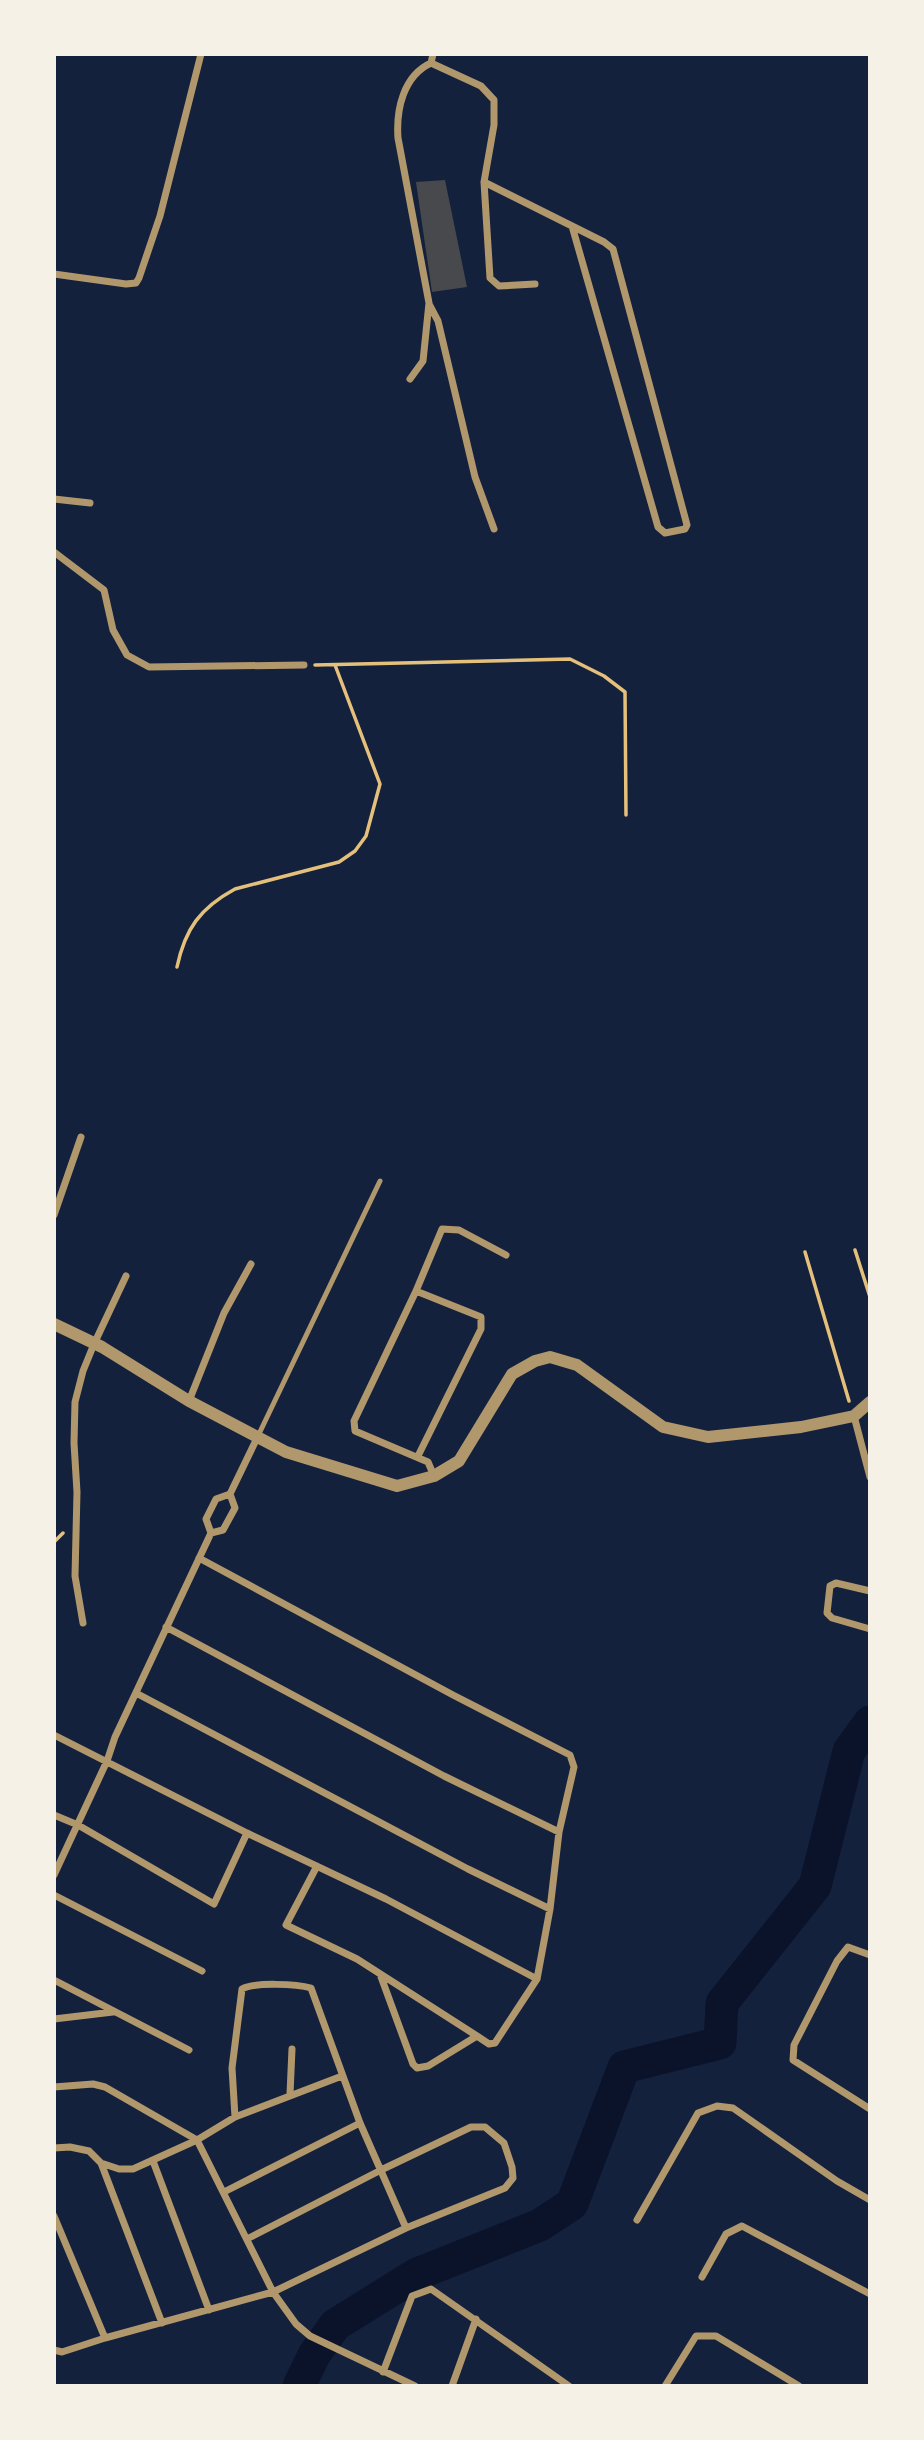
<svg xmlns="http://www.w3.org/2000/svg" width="924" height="2440" font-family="'Titillium Web',sans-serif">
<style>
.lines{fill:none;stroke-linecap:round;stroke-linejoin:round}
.river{stroke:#0b132b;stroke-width:33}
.building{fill:#48494c}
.path{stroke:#e5c07b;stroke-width:3.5}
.service{stroke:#b1986c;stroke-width:5}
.minor{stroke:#b1986c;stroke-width:7}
.tertiary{stroke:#b1986c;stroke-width:12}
</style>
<rect width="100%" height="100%" fill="#14213d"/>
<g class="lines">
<!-- river -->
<path class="river" d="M 299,2386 L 314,2355 L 335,2325 L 417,2274 L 540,2225 L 572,2204 L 624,2067 L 720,2043 L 722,2003 L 815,1886 L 849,1751 L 870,1722"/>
</g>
<!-- building -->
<path class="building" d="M 445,180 L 467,287 L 432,292 L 416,182 Z"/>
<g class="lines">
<!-- path -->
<path class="path" d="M 315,665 L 570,659 L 604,676 L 625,692 L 626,815
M 177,967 C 185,929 200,908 235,889 L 339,862 L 355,851 L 366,836 L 380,784 L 335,665
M 855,1250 L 870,1297
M 805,1252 L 849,1401
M 54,1542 L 63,1533"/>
<!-- service -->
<path class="service" d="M 258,1436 L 380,1181"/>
<!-- minor -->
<path class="minor" d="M 431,63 L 481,86 L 494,100 L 494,125 L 484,182 L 490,278 L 499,286 L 535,284
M 484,182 L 604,242 L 613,249 L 687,525 L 685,529 L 665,533 L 658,527 L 572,226
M 54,274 L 126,284 L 136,283 L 139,278 L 160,216 L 201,54
M 429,304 L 438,321 L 475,477 L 494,529
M 410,379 L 423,361 L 429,303 L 398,138 C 396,110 403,76 431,63 L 433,54
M 54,499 L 90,503
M 54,552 L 104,590 L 113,630 L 127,655 L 149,667 L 304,665
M 54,1215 L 81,1137
M 416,1291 L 481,1317 L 481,1329 L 418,1456
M 189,1401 L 224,1313 L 251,1264
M 854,1416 L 870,1477
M 434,1476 L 428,1462 L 355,1431 L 354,1421 L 416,1291 L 442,1229 L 459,1230 L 506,1255
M 211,1533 L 223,1530 L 235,1508 L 230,1494
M 199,1558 L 453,1695 L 570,1755 L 574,1767 L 559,1832 L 550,1909 L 537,1979 L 495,2043 L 489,2044 L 477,2036 L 357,1959 L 286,1925 L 317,1866
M 870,1591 L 836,1583 L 830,1586 L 827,1613 L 832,1618 L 870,1629
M 83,1623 L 75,1576 L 77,1492 L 74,1443 L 75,1402 L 83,1371 L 94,1344 L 126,1276
M 166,1627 L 444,1776 L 559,1832
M 136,1693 L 468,1869 L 550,1909
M 54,1735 L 247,1833 L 386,1899 L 537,1979
M 54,1815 L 78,1825 L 214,1904 L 247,1833
M 54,1875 L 107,1761 L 115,1737 L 211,1533 L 206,1519 L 216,1499 L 230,1494 L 258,1436
M 54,1895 L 202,1971
M 870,1955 L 848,1947 L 837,1961 L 794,2045 L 793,2060 L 870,2109
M 380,1974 L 413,2064 L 417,2068 L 428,2066 L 477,2036
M 54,1980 L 189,2050
M 54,2019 L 113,2012
M 54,2087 L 93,2084 L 105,2087 L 197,2140 L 273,2292 L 296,2324 L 310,2336 L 415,2386
M 290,2094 L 292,2049
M 235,2117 L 232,2068 L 242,1989 C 254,1982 297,1984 311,1988 L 360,2123 L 406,2228
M 54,2148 L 70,2147 L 89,2151 L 101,2163 L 119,2169 L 133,2169 L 197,2140 L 235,2117 L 342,2076
M 153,2161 L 209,2310
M 101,2163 L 162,2323
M 224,2192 L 360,2123
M 54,2216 L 105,2338
M 637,2220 L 698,2113 L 717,2106 L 733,2108 L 837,2181 L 870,2200
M 702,2277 L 726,2234 L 742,2226 L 870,2294
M 54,2350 L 62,2352 L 105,2338 L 273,2292 L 406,2228 L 505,2188 L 513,2178 L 512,2167 L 504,2143 L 485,2127 L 471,2127 L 381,2170 L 247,2239
M 383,2372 L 412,2296 L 431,2289 L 569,2386
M 452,2386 L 476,2319
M 665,2386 L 696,2336 L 716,2336 L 799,2386"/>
<!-- tertiary -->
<path class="tertiary" d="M 54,1324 L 102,1347 L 189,1401 L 286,1452 L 397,1486 L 434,1476 L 459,1461 L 512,1374 L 535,1361 L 550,1357 L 577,1365 L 663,1427 L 708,1437 L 801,1427 L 854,1416 L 870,1402"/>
</g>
<!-- border -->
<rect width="924" height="2440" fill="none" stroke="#f6f1e7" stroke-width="112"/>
</svg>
